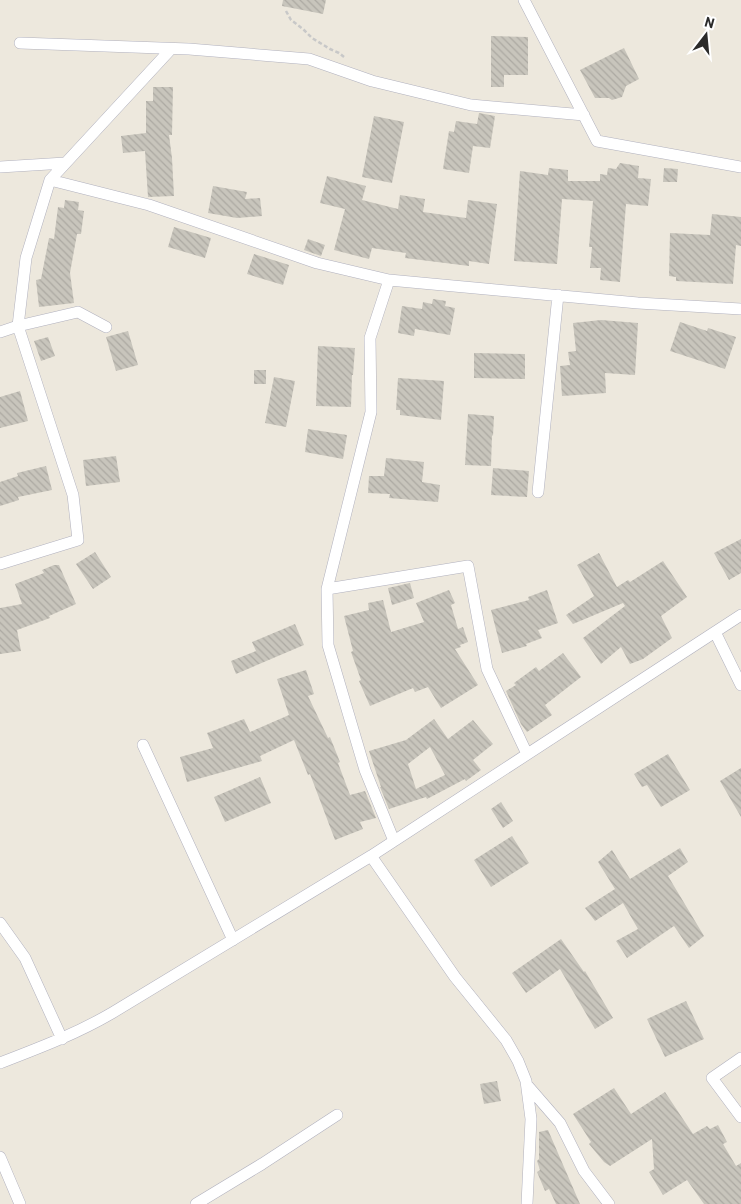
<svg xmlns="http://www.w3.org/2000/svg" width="741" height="1204" font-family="Barlow,sans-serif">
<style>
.building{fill:url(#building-back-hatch);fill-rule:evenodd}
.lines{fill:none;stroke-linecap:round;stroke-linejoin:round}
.street-casing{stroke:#b1b1be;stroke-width:12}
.path{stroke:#c8c8c8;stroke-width:2.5;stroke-dasharray:4 2.5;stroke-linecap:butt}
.street{stroke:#fff;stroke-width:11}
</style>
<defs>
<pattern id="building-back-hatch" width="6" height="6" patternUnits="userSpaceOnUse" patternTransform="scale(1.25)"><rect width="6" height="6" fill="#c8c5bc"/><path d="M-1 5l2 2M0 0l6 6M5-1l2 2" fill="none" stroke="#aca9a2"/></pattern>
</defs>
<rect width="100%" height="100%" fill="#ede8dd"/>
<!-- building -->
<path class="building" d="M 283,0 L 326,0 L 323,14 L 282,6 Z
M 491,36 L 528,37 L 528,75 L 504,75 L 504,87 L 491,87 Z
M 624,48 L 639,79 L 626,86 L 622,97 L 612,100 L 609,98 L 595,98 L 580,70 Z
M 153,87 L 173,87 L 172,135 L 169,135 L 172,158 L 174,196 L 148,197 L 145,151 L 123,153 L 121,136 L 146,133 L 146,101 L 153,101 Z
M 479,113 L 495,116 L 490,148 L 473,146 L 469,173 L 443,169 L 449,131 L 454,132 L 456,121 L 477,124 Z
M 374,116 L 404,122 L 392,183 L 362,177 Z
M 620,163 L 639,166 L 638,178 L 651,179 L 648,206 L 626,204 L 620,282 L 600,280 L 601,268 L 590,268 L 592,247 L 589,247 L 593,201 L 562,199 L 557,264 L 514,261 L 520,171 L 548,175 L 549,168 L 568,170 L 568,181 L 600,181 L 600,174 L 607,175 L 608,168 L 616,169 Z
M 664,168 L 678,169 L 677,182 L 663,182 Z
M 327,176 L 366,186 L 362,200 L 398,209 L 400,195 L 425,199 L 423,212 L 466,218 L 468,200 L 497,204 L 489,264 L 469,261 L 469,266 L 405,258 L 406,253 L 372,248 L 369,259 L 334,250 L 345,209 L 320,203 Z
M 213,186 L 247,192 L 245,199 L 260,198 L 262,216 L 237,218 L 208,213 Z
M 65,200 L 79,202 L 78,210 L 84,211 L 81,234 L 77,234 L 70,273 L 74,303 L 39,307 L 36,280 L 41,279 L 49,238 L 54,239 L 58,207 L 64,208 Z
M 712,214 L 741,217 L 741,246 L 736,245 L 733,284 L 676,281 L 676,277 L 669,276 L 670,233 L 710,235 Z
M 174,227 L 211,238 L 205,258 L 168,247 Z
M 308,239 L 325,245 L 321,256 L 304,250 Z
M 254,254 L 289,265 L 283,285 L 247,274 Z
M 433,299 L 446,301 L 445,306 L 455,308 L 450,335 L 415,329 L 414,336 L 398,333 L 402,306 L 422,309 L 423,302 L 432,304 Z
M 601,320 L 638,323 L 635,375 L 605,373 L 606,393 L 562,396 L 560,366 L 570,365 L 568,352 L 576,351 L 573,323 Z
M 680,322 L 707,331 L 708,328 L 736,337 L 725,369 L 670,351 Z
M 128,331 L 138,365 L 116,371 L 106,337 Z
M 48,337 L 55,356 L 41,361 L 34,341 Z
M 318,346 L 355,348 L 353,375 L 352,375 L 351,407 L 316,406 Z
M 474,353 L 525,354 L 525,379 L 474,378 Z
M 254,370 L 266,370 L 266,384 L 254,384 Z
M 274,377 L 295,381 L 286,427 L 265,423 Z
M 398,378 L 444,381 L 441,420 L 400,415 L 400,410 L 396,410 Z
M 20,391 L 28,421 L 0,428 L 0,397 Z
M 468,414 L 494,416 L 493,436 L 492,435 L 491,466 L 465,465 Z
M 308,429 L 347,435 L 343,459 L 305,452 Z
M 116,456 L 120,482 L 86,486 L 83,460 Z
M 386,458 L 424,462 L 422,482 L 440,485 L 438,502 L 389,498 L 390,494 L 368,493 L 369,476 L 384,476 Z
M 46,466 L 52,490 L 18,497 L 19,500 L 0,506 L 0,482 L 18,476 L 17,473 Z
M 493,468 L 529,471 L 527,497 L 491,495 Z
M 741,539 L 741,573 L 729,580 L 714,553 Z
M 95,552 L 111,577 L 93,589 L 76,564 Z
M 599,553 L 617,587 L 628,580 L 630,582 L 663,561 L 687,597 L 661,616 L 672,638 L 643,659 L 630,664 L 621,647 L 601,664 L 583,638 L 625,606 L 623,603 L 573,624 L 566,615 L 594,596 L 577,565 Z
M 54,565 L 59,565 L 76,604 L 49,616 L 50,618 L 17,630 L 21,651 L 0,654 L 0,608 L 22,604 L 15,584 L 44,573 L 42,570 Z
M 410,583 L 414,598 L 392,605 L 388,588 Z
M 449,590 L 455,603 L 451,605 L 458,629 L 463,627 L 468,642 L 460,645 L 461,647 L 455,649 L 478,685 L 441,708 L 428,687 L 415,692 L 413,688 L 370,706 L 359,681 L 361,680 L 351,652 L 353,651 L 344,616 L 369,610 L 368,603 L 383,600 L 391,632 L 424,622 L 416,603 Z
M 547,590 L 558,623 L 538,630 L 542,638 L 526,644 L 527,646 L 502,653 L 491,610 L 529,600 L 528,597 Z
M 295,624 L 304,645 L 236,674 L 231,661 L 256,651 L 252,642 Z
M 563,653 L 581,677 L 545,705 L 552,715 L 527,732 L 521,724 L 506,691 L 516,685 L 514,683 L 536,667 L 539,671 Z
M 306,670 L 314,694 L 308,696 L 328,738 L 330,737 L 340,762 L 338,763 L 350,795 L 365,791 L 376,818 L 360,822 L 363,829 L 335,840 L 310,774 L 308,775 L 294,740 L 260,756 L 262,761 L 187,782 L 180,757 L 213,748 L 207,733 L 244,719 L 250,732 L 289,715 L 277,679 Z
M 434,719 L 448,739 L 473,720 L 493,744 L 473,760 L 481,770 L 466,781 L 465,779 L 427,799 L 426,797 L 389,809 L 380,787 L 381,787 L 369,751 L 406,740 ZM 430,747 L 445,775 L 416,789 L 408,764 Z
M 668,754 L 690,790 L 661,807 L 647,785 L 642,787 L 634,774 Z
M 741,768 L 741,817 L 720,781 Z
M 260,777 L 271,803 L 225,822 L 214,797 Z
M 501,802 L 513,821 L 503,828 L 491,809 Z
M 512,836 L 529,863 L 491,887 L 474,860 Z
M 680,848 L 688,862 L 668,876 L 704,936 L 689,948 L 674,926 L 627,958 L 616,941 L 638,929 L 623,903 L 595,921 L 585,908 L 615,889 L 598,862 L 612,850 L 630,879 Z
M 561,939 L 584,972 L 585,971 L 613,1018 L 595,1029 L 560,969 L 526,993 L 512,973 Z
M 686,1001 L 704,1039 L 665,1057 L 647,1019 Z
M 497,1081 L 501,1101 L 484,1104 L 480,1084 Z
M 614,1088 L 631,1114 L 665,1092 L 693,1134 L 707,1126 L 710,1129 L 718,1125 L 727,1142 L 723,1144 L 736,1166 L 741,1163 L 741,1204 L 704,1204 L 687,1180 L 663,1195 L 649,1172 L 654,1169 L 652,1139 L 610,1166 L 604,1162 L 589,1144 L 591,1142 L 573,1114 Z
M 548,1130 L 580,1204 L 556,1204 L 549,1189 L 545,1191 L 537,1172 L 540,1170 L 537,1161 L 539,1159 L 539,1132 Z"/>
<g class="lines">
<!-- street casing -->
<g class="street-casing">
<path id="street" d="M 524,0 L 597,141 L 741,167
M 20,43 L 189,49 L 309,59 L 372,81 L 471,105 L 584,115
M 0,167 L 65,163
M 50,180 L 171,49
M 0,332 L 18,326 L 78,312 L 106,327
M 538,492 L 558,295
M 0,564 L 78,540 L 73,495 L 18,326 L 26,258 L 50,180 L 149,205 L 317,263 L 389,280
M 327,589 L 468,566 L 487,669 L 527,754
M 715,632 L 741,685
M 143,745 L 233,940
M 394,841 L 365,770 L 328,645 L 327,589 L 371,412 L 370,338 L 389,280 L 638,303 L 741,309
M 371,856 L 455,977 L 506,1040 L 518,1061 L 526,1081 L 531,1119 L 527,1204
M 0,923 L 25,958 L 62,1039
M 741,1058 L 712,1078 L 741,1117
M 0,1063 C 39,1048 76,1034 112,1013 L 371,856 L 741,615
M 527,1085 L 560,1123 L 584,1171 L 609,1204
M 0,1157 L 20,1204
M 196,1204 L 262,1164 L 337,1115"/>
</g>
<!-- path -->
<path class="path" d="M 286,11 L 291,20 L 303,29 L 312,38 L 330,49 L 339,53 L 344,57"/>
<!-- street -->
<use href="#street" class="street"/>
</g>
<!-- north arrow -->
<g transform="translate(706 35) rotate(16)" stroke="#ffffff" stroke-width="4" paint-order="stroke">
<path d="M0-4L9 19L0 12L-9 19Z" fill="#2b2b2b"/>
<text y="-8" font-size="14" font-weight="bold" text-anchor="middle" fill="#2b2b2b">N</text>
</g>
</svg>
